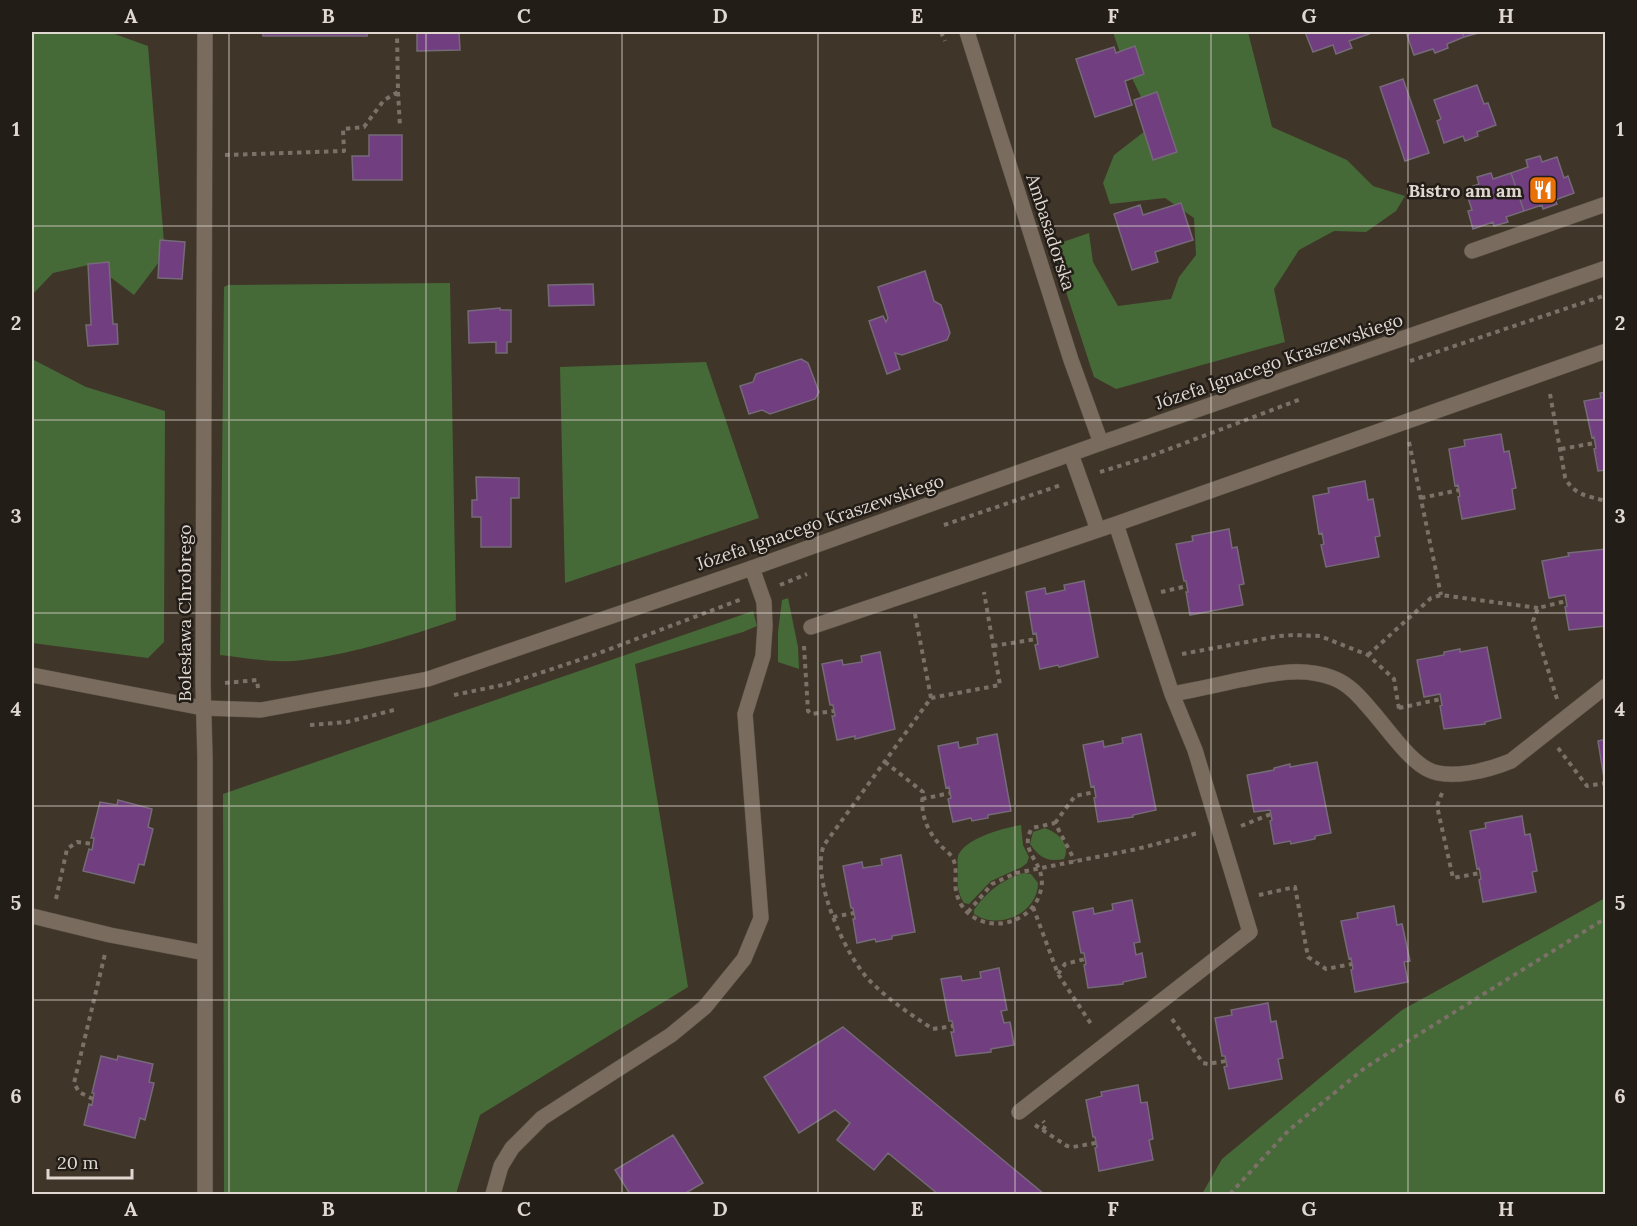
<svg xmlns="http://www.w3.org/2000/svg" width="1637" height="1226" font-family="Lora,serif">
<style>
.green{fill:#466938}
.building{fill:#713e80;stroke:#756a78;stroke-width:1.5}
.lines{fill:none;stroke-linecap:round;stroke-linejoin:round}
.service-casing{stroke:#5e544a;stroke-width:16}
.minor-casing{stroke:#5e544a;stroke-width:16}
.tertiary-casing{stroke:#5e544a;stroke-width:16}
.path{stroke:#7b7167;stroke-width:4;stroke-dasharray:4.5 4.5;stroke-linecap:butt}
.service{stroke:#796c5e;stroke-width:15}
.minor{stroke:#796c5e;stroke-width:15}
.tertiary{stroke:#796c5e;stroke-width:15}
.grid{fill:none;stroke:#dfd7d0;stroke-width:1.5;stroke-opacity:0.55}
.labels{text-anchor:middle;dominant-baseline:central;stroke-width:5;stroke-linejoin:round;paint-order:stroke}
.poi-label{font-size:18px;font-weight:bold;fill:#dfd7d0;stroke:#231d18;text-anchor:end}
.street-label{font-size:18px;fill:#dfd7d0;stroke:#231d18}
.neatline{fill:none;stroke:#dfd7d0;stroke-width:2}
.grid-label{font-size:20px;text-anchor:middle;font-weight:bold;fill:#dfd7d0}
</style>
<rect width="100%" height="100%" fill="#403529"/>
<!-- green -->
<path class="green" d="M 32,32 L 109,32 L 148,46 L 165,254 L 134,295 L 93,264 L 53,273 L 32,295 L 34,360 L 86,387 L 165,411 L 164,642 L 148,658 L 32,643 Z
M 1113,32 L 1248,32 L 1272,127 L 1347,160 L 1373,186 L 1405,196 L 1396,211 L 1366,232 L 1334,231 L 1299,250 L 1274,289 L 1285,342 L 1116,389 L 1094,377 L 1051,246 L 1089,233 L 1093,262 L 1118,306 L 1171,299 L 1179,277 L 1196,255 L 1194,218 L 1165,198 L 1110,204 L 1103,183 L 1114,155 L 1154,124 L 1120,53 Z
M 450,283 L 456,620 C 406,637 356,653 303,660 C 276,664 247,658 220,655 L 224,287 L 228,285 Z
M 706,362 L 759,518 L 565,583 L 560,367 Z
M 788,598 L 798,647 L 799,669 L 778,662 L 778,632 L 782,600 Z
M 753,611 L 757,626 L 743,632 L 635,664 L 688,987 L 480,1115 L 456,1194 L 224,1194 L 223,794 Z
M 1021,825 L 1023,845 L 1029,857 L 1027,863 L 1022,867 L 991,881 L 969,904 L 964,903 C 957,892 957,883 958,871 C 958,867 957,860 958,856 C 965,838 1004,828 1021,825 Z
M 1045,828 C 1058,833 1071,844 1064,859 C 1047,862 1040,858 1030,844 L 1033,832 Z
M 1024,873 L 1031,874 L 1038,883 C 1038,913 999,931 974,914 L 974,910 C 987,891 1002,880 1024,873 Z
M 1605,898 L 1605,1194 L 1202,1194 L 1222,1159 L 1402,1010 Z"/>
<!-- building -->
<path class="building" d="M 263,32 L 367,32 L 367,36 L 263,36 Z
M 417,32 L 459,32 L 460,50 L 417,51 Z
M 1305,32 L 1368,32 L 1369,34 L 1349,41 L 1352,48 L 1336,54 L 1333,45 L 1313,52 Z
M 1411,32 L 1462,32 L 1464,37 L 1447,44 L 1448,48 L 1435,53 L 1433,49 L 1414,55 L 1407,35 L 1411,33 Z
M 1462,32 L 1482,32 L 1464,37 Z
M 1135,46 L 1144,74 L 1125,81 L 1132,105 L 1095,117 L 1076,59 L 1114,47 L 1116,53 Z
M 1403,79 L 1429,153 L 1405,161 L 1380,87 Z
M 1477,85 L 1484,104 L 1488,103 L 1496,125 L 1477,132 L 1478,136 L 1465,141 L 1463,136 L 1444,143 L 1437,121 L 1441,119 L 1434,100 Z
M 1157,92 L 1177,152 L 1153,160 L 1134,100 Z
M 369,135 L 402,135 L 402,180 L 353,180 L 352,156 L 369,156 Z
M 1540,156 L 1542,162 L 1557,157 L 1564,178 L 1568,176 L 1574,193 L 1555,200 L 1557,204 L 1543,209 L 1542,205 L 1524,211 L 1511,173 L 1528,167 L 1526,160 Z
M 1491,173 L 1493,179 L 1511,173 L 1524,211 L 1506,217 L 1508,222 L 1494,226 L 1493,222 L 1473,229 L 1468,211 L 1472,210 L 1465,189 L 1479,184 L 1477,177 Z
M 1181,203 L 1193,240 L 1155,252 L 1158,262 L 1132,270 L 1114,214 L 1140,205 L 1143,215 Z
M 160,240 L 185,242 L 182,279 L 158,278 Z
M 109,262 L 113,324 L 117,324 L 118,344 L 88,346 L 86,325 L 91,325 L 88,264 Z
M 925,271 L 934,301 L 941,305 L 950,333 L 947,340 L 902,355 L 895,353 L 900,369 L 887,374 L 869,321 L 883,316 L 886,322 L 888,318 L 878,287 Z
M 593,284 L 594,305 L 549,306 L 548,285 Z
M 500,308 L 500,310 L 511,310 L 511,342 L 507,342 L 507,353 L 496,353 L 496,342 L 469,343 L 468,311 Z
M 801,359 L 808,363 L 819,392 L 815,399 L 770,414 L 762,410 L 749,414 L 740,386 L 753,382 L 756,374 Z
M 1606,392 L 1606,470 L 1598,471 L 1594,449 L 1596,448 L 1594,437 L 1592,438 L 1584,401 L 1601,398 L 1600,393 Z
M 1501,434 L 1504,452 L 1509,451 L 1516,488 L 1512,489 L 1515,509 L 1462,519 L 1458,497 L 1460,496 L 1458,485 L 1455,486 L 1449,449 L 1465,446 L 1464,440 Z
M 476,477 L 519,478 L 519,498 L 511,498 L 511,547 L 481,547 L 481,517 L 472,517 L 472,500 L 477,500 Z
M 1365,481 L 1368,500 L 1373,499 L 1380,536 L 1375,537 L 1379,557 L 1326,567 L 1321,545 L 1324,544 L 1322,533 L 1319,534 L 1313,496 L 1329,493 L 1328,488 Z
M 1229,529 L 1232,548 L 1237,547 L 1244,584 L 1239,585 L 1243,605 L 1190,615 L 1186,592 L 1188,592 L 1186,581 L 1184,581 L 1176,544 L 1193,541 L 1192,536 Z
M 1606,549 L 1606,626 L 1569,630 L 1565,607 L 1567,606 L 1565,595 L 1549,598 L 1542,561 L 1569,556 L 1568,553 Z
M 1084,581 L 1098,657 L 1059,667 L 1058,665 L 1040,669 L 1035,645 L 1038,644 L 1036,633 L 1033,634 L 1026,592 L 1045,588 L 1046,594 L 1065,590 L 1064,585 Z
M 1487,647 L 1501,718 L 1485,722 L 1485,724 L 1444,729 L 1440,706 L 1442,705 L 1440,694 L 1424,697 L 1417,660 L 1444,655 L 1444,652 L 1460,649 L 1460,652 Z
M 880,652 L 895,729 L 855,739 L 855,736 L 837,740 L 832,716 L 835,716 L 833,705 L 830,705 L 822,664 L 842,660 L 843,665 L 862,662 L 861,656 Z
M 997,734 L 1011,811 L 988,815 L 988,818 L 972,821 L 971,818 L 953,822 L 948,799 L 951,798 L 949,787 L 946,788 L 938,746 L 958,742 L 959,748 L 978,744 L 977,738 Z
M 1141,734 L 1156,810 L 1133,815 L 1133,817 L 1098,822 L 1094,798 L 1096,797 L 1095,792 L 1094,786 L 1091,787 L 1083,745 L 1103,741 L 1104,747 L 1123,743 L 1122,738 Z
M 1606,739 L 1606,778 L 1604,778 L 1598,741 Z
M 1317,762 L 1331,833 L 1315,836 L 1315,839 L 1291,844 L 1290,841 L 1274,844 L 1270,821 L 1272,820 L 1270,810 L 1254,812 L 1247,775 L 1274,770 L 1274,768 L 1290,764 L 1290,767 Z
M 118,800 L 152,809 L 148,827 L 153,829 L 144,865 L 139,864 L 134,883 L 83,871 L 89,849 L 92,850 L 94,838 L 91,838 L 100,802 L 117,805 Z
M 1522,816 L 1525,835 L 1530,834 L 1537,871 L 1532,872 L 1536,892 L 1483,902 L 1479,880 L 1481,879 L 1480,873 L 1479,868 L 1477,869 L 1470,831 L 1486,828 L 1485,823 Z
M 901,855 L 915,932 L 892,936 L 892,939 L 876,942 L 875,939 L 857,943 L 853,919 L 855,919 L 853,908 L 851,908 L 843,866 L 862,862 L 863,868 L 882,865 L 881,859 Z
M 1132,900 L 1140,942 L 1134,943 L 1136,955 L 1142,953 L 1146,977 L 1123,982 L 1123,984 L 1088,988 L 1084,965 L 1086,964 L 1085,959 L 1084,953 L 1081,953 L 1073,912 L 1093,908 L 1094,914 L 1113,910 L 1112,904 Z
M 1394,906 L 1397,925 L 1402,924 L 1410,961 L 1404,962 L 1408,982 L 1355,992 L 1351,970 L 1353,969 L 1351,958 L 1349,959 L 1341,921 L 1358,918 L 1357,913 Z
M 999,968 L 1007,1010 L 1001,1011 L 1004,1023 L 1010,1022 L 1014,1045 L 991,1049 L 991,1052 L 956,1056 L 951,1032 L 954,1032 L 952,1021 L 949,1021 L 941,979 L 961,976 L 962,981 L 981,978 L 980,972 Z
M 1268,1003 L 1271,1022 L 1276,1021 L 1283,1058 L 1278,1059 L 1282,1079 L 1229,1089 L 1224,1067 L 1227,1066 L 1225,1056 L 1222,1056 L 1215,1018 L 1232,1015 L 1231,1010 Z
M 843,1027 L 1044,1194 L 938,1194 L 888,1153 L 874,1170 L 837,1140 L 850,1123 L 835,1110 L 799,1133 L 764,1077 Z
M 101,1056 L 117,1060 L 118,1056 L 153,1064 L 149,1082 L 154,1083 L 145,1120 L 140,1118 L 135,1138 L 84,1125 L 89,1104 L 92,1105 L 94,1093 L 92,1093 Z
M 1138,1085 L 1141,1103 L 1147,1102 L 1153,1139 L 1149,1140 L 1153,1160 L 1099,1171 L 1095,1148 L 1097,1147 L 1095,1137 L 1093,1137 L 1086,1100 L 1102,1096 L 1101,1092 Z
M 673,1135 L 703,1183 L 684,1194 L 630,1194 L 615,1170 Z"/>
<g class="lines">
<!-- service casing -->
<g class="service-casing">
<path id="service" d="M 1472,251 L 1606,204
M 1071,454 L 1098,530
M 811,627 L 1116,524 L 1606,351
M 1172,694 C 1195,690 1217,685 1239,680 C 1271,674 1301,666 1333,678 C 1349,684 1360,697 1371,710 C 1387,728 1407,758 1427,769 C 1449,781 1489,770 1511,761 L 1606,686
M 1019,1112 L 1250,932 L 1195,750 L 1172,694 L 1116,524
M 493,1194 L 501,1166 L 512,1148 L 542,1118 L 671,1035 L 705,1007 L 744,959 L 761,918 L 745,714 L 763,656 L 765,626 L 764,602 L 752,568"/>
</g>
<!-- minor casing -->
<g class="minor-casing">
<path id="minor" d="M 205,32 L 203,685 L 205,758 L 205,1194
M 967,32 L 1071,360 L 1101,443
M 32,916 L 110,935 L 205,953"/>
</g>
<!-- tertiary casing -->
<g class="tertiary-casing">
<path id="tertiary" d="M 32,675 L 203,708 L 261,710 L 428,679 L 752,568 L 1101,443 L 1606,268"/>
</g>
<!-- path -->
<path class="path" d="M 941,32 L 945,41
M 398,92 L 400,127
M 225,155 L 344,151 L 343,129 L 364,127 L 384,100 L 398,92 L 397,32
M 1410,361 L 1606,295
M 1550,394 L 1565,477 C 1573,495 1588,496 1606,501
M 1409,442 L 1441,595
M 1561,449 L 1595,443
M 1100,472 L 1148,457 L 1301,399
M 1421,498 L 1459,490
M 944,525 L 1061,485
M 780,585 L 807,574
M 1161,592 L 1187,586
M 915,614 L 931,698 L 824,845 C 810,878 846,957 870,981 C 889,1000 911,1015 933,1029 L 953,1026
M 804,646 L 808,711 L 811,714 L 834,711
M 993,646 L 1037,639
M 1182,654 L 1279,636 L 1294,635 L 1320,636 L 1368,655 L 1394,679 L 1399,709
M 1368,655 L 1431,598 L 1441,595 L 1538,608
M 225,683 L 257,680 L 258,688
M 454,695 L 507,684 L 594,655 L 742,599
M 931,698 L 1000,685 L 984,592
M 1557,699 L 1533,621 L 1538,608 L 1566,601
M 1399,708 L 1441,699
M 310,725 L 347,722 L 394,710
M 1558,748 L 1587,786 L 1606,783
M 885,762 L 923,792 C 920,813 926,830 941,846 C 945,850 951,854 953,859 C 958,868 954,881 956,891 C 963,926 1005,933 1029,911 C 1033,907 1037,902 1039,896 C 1052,863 1016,855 1032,828 L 1055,823 L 1075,861
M 1442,793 L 1437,806 L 1453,878 L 1480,873
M 922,799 L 950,793
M 1055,823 L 1075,796 L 1095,792
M 1241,826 L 1271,814
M 1259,895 L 1295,887 L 1308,957 L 1326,969 L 1352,964
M 56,899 L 67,849 L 77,842 L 93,844
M 1033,907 L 1058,974 L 1093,1027
M 968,912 L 992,884 L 1016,873 L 1137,849 L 1198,833
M 833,917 L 854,913
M 1058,974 L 1065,964 L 1085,959
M 1172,1019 L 1203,1063 L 1208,1064 L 1226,1061
M 93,1099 L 79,1092 L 74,1083 L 105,954
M 1035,1125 L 1067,1146 L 1073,1147 L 1096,1143
M 1043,1130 L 1046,1125 L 1043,1121
M 1230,1194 L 1289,1130 L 1366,1067 L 1606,918"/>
<!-- service -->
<use href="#service" class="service"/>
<!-- minor -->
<use href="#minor" class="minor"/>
<!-- tertiary -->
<use href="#tertiary" class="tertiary"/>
</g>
<!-- grid -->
<path class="grid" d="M 229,32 L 229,1194M 426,32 L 426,1194M 622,32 L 622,1194M 818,32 L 818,1194M 1015,32 L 1015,1194M 1211,32 L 1211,1194M 1408,32 L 1408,1194M 32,226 L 1606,226M 32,420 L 1606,420M 32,613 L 1606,613M 32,806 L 1606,806M 32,1000 L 1606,1000"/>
<!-- icons -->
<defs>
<g id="restaurant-square" transform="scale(1.5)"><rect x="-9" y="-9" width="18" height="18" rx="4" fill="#e8710a" stroke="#231d18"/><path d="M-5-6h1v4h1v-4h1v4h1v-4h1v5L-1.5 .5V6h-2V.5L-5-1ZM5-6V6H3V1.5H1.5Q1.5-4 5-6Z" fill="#fff"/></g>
</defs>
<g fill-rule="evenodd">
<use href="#restaurant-square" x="1543" y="190"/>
</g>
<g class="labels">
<!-- poi labels -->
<g class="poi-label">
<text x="1522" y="190">Bistro am am</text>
</g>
<!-- street labels -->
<g class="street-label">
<text transform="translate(1051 232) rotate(72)">Ambasadorska</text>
<text transform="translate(1279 361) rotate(-19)">Józefa Ignacego Kraszewskiego</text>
<text transform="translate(820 522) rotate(-19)">Józefa Ignacego Kraszewskiego</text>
<text transform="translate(184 613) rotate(-90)">Bolesława Chrobrego</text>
</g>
</g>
<!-- border -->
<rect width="1637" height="1226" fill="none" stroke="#231d18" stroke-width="66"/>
<!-- scale -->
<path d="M48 1169v9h84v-9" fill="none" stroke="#dfd7d0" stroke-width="3"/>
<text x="57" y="1169" font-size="18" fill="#dfd7d0" stroke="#231d18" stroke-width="4.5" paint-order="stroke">20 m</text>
<rect x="33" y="33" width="1571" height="1160" class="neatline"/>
<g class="grid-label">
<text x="131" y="23">A</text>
<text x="328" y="23">B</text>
<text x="524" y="23">C</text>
<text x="720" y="23">D</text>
<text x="917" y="23">E</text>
<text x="1113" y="23">F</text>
<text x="1309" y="23">G</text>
<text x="1506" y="23">H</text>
<text x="16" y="136">1</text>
<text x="1620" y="136">1</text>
<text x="16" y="330">2</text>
<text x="1620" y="330">2</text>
<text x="16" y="523">3</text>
<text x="1620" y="523">3</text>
<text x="16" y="716">4</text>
<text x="1620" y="716">4</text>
<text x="16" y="910">5</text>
<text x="1620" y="910">5</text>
<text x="16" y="1103">6</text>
<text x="1620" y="1103">6</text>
<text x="131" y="1216">A</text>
<text x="328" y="1216">B</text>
<text x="524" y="1216">C</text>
<text x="720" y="1216">D</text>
<text x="917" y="1216">E</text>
<text x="1113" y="1216">F</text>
<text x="1309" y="1216">G</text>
<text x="1506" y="1216">H</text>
</g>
</svg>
